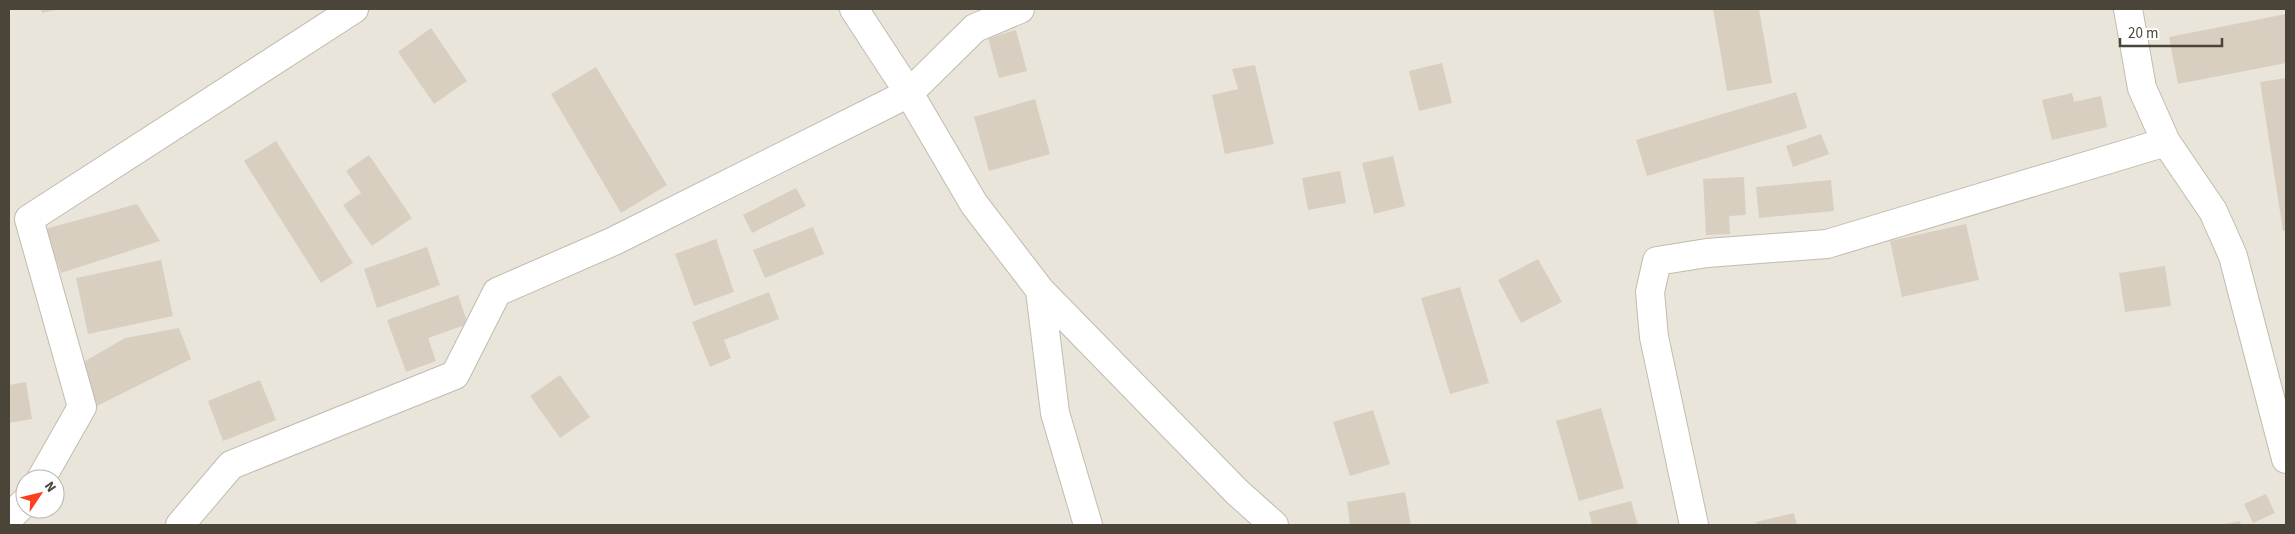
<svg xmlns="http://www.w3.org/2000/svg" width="2295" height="534" font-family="'Source Sans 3',sans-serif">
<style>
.residential{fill:#eae5da;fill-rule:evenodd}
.building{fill:#d8cfc1}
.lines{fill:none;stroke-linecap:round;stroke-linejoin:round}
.street-casing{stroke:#c2bbae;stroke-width:30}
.street{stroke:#fff;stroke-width:28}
</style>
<rect width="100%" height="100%" fill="#f6f3ec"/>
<!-- residential -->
<path class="residential" d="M 9,9 L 2286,9 L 2286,525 L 9,525 ZM 25,479 L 55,479 L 55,509 L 25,509 Z"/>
<!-- building -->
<path class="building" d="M 41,9 L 56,9 L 56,10 L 42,13 Z
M 1713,9 L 1759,9 L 1772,83 L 1727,91 Z
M 2286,14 L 2286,63 L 2178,84 L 2169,37 Z
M 431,28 L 467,81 L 434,104 L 398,52 Z
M 1016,30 L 1027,71 L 999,78 L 988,38 Z
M 1442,63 L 1452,103 L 1419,111 L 1409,71 Z
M 1255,65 L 1274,144 L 1225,154 L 1212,95 L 1238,89 L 1232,69 Z
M 596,67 L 667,185 L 621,213 L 551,94 Z
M 2286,78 L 2286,231 L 2283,231 L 2260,82 Z
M 1796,92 L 1807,128 L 1647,176 L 1636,140 Z
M 2072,93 L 2074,102 L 2101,96 L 2107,127 L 2052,140 L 2042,100 Z
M 1035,99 L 1050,154 L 989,171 L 974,117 Z
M 1821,134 L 1829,154 L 1793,167 L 1786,146 Z
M 276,141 L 353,263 L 321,283 L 244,161 Z
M 369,155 L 412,218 L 372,246 L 343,205 L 361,193 L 346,171 Z
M 1393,156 L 1405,206 L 1374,214 L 1362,163 Z
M 1340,171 L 1346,203 L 1308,210 L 1302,178 Z
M 1744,177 L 1746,215 L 1729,216 L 1730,234 L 1706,235 L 1703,179 Z
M 1831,180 L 1834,211 L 1759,218 L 1756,187 Z
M 796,188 L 806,206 L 752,233 L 743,215 Z
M 137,204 L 160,241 L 61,273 L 45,229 Z
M 1966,224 L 1979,280 L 1902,297 L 1890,241 Z
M 813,227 L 824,254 L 765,278 L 753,250 Z
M 716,239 L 734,292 L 694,306 L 675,254 Z
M 427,247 L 440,285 L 377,308 L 364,269 Z
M 1538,259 L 1562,302 L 1521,323 L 1498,280 Z
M 161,260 L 173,316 L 88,334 L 76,278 Z
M 2165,266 L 2171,306 L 2125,312 L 2119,273 Z
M 1460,287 L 1489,383 L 1450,394 L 1421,298 Z
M 769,292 L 779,319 L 724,340 L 731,358 L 710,367 L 692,322 Z
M 458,295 L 468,324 L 428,338 L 436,361 L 406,372 L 387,320 Z
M 179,328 L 191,359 L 95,407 L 80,364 L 125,338 Z
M 560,375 L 590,417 L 560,438 L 530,396 Z
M 260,380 L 276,420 L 223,441 L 208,401 Z
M 26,382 L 32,419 L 9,423 L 9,385 Z
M 1601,408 L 1624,488 L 1579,501 L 1556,421 Z
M 1373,410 L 1390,464 L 1350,476 L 1333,422 Z
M 1405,492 L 1411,525 L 1375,525 L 1375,524 L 1350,525 L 1347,502 Z
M 2266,494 L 2275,513 L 2253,523 L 2244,504 Z
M 1631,501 L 1638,525 L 1592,525 L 1589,512 Z
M 1794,513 L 1797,525 L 1757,525 L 1756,522 Z
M 2240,521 L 2241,525 L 2225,525 L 2225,524 Z"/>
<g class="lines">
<!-- street casing -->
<g class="street-casing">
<path id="street" d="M 854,9 L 909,93 L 974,204 L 1040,290 L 1237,492 L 1274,525
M 2128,9 L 2142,88 L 2166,142 L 2213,211 L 2233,256 L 2286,459
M 1040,290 L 1055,413 L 1088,525
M 41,479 L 82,407 L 29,219 L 354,9
M 9,518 L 25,502
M 180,525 L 231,465 L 455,375 L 497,292 L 614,241 L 909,93 L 975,28 L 1020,9
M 1694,525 L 1654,337 L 1650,292 L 1657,261 L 1707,253 L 1827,244 L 2166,142"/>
</g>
<!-- street -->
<use href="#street" class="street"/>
</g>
<!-- border -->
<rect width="2295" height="534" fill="none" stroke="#4b4439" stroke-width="20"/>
<!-- north arrow -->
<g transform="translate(40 494) rotate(55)"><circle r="24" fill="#ffffff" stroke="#b7b4b0"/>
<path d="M0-4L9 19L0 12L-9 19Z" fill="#fc3f1d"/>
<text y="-8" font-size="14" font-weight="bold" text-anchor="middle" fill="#4b4439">N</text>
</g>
<!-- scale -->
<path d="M2120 38v8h102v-8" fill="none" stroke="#4b4439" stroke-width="2.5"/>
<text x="2128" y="38" font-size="15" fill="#4b4439" stroke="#ffffff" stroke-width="4" paint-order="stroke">20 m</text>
</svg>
